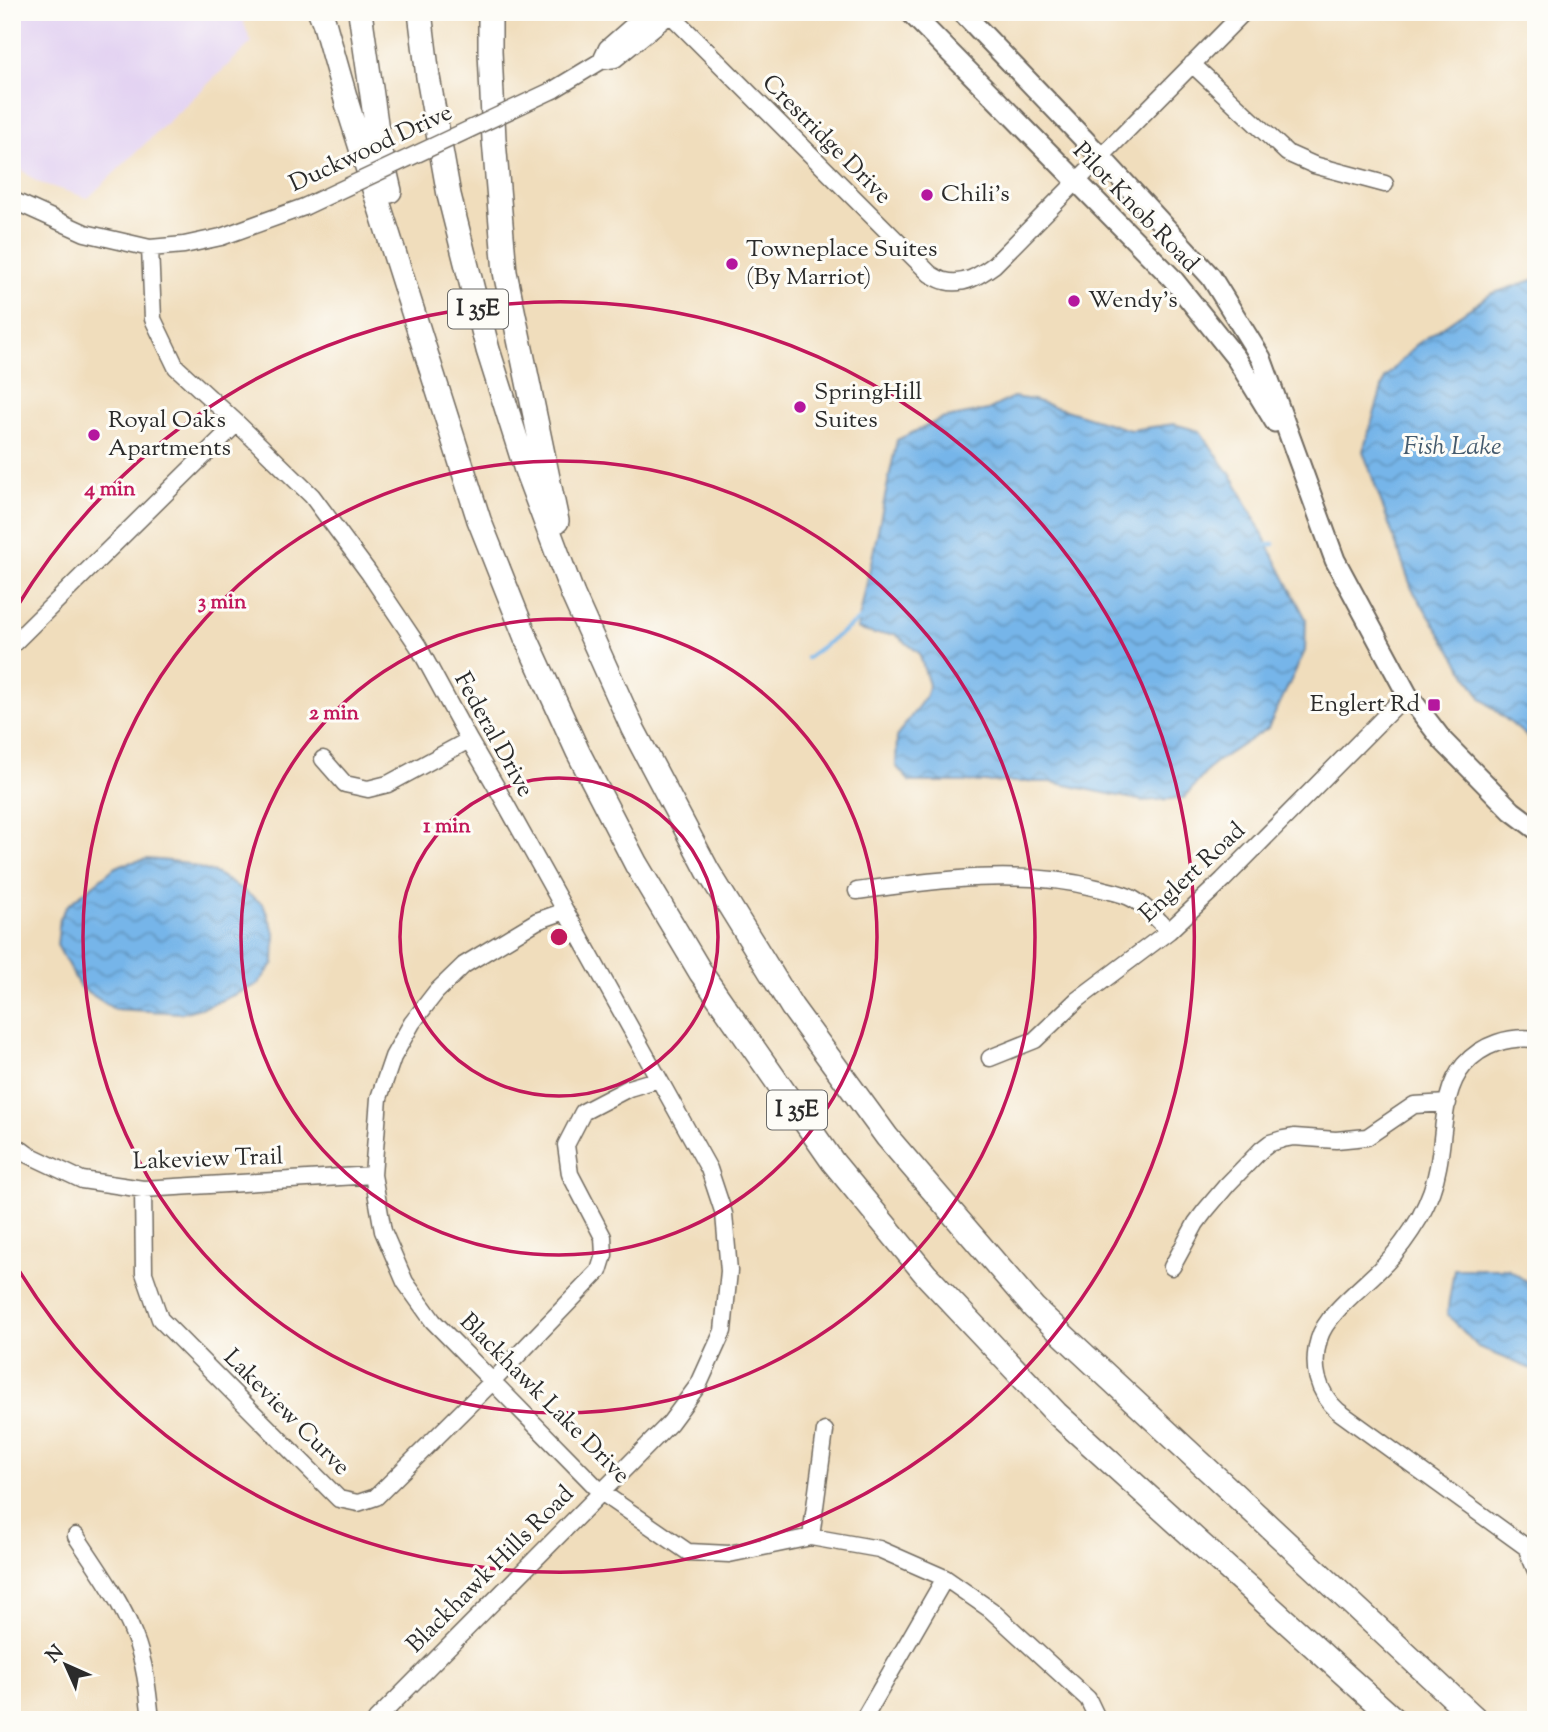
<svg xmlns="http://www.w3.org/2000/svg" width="1548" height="1732" font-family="'Sorts Mill Goudy',serif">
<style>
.built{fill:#e3d3f2}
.water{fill:url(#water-waves);stroke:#50708a;stroke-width:2}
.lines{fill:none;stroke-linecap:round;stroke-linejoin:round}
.stream{stroke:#76b5e9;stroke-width:4.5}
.minor-casing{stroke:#70695e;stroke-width:19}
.major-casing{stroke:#70695e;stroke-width:23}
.highway-casing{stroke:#70695e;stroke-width:26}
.minor{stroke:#fff;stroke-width:16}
.major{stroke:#fff;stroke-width:19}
.highway{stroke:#fff;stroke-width:23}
.minor-bridge-casing{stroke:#70695e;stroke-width:19;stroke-linecap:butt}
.minor-bridge{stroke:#fff;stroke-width:16}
.ring{fill:none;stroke:#c2185b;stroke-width:3.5}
.poi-dot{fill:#b5179e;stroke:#fdfcf7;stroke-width:2.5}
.labels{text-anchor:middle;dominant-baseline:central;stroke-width:6;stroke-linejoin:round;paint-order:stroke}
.shield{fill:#fdfcf7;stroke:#6a6a68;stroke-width:2}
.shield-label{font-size:23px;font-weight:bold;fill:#2b2b2b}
.street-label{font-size:24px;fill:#2b2b2b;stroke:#fdfcf7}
.poi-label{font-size:24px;fill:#2b2b2b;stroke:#fdfcf7;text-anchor:start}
.water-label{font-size:26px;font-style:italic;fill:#455b6e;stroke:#fdfcf7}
.centre{fill:#c2185b;stroke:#fdfcf7;stroke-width:3.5}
.ring-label{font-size:21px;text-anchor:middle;font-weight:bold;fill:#c2185b;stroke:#fdfcf7;stroke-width:6;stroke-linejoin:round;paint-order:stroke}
</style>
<defs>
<pattern id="water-waves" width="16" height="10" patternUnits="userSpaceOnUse" patternTransform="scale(1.75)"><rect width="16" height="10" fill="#76b5e9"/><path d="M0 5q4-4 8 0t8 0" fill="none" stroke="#6193bd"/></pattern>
</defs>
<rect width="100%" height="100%" fill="#fdfcf7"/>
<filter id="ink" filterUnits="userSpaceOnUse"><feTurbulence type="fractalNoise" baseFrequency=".0143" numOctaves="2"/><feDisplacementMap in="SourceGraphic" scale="14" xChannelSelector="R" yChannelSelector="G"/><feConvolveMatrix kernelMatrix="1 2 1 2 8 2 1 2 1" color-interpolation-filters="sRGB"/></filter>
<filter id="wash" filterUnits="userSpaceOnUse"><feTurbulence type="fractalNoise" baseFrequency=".00686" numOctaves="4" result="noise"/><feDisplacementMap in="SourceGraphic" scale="28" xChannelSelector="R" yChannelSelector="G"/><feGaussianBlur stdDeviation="1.57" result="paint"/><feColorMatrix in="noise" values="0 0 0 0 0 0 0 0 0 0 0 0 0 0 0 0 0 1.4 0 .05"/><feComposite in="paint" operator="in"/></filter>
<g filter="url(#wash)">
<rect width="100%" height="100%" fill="#f0ddbc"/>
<!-- built -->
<path class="built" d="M 12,12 L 240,12 L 251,43 L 88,198 L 37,182 L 12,162 Z"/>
<!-- water -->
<path class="water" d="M 1536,279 L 1536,744 L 1482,699 L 1412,589 L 1363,451 L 1385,378 L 1416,345 L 1491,294 Z
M 1013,397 L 1033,400 L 1130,430 L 1174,424 L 1200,431 L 1235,481 L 1306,619 L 1305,651 L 1268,728 L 1213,764 L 1184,798 L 1143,801 L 1051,782 L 910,782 L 896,766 L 897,736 L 925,697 L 929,685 L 919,653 L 895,634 L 874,634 L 857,629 L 897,440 L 941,419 L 988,410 Z
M 147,859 L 181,862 L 217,874 L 263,904 L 275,933 L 274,963 L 257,985 L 208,1006 L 182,1013 L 114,1009 L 80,987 L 57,945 L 60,918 L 67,906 L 114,868 L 123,864 Z
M 1454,1269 L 1508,1269 L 1536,1288 L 1536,1371 L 1478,1347 L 1447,1314 Z"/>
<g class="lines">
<!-- stream -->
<path class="stream" d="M 1264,546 L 1274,544
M 807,658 L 863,617"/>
</g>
</g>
<g filter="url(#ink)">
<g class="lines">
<!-- minor casing -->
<g class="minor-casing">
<path id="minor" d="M 668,12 L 930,274 C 934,276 940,280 945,281 C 964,286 980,275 994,265 L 1244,12
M 601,61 L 607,48 L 648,12
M 1192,64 L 1287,153 L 1314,165 L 1385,184
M 553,90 L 601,61 L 615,59 L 673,12
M 12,200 L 85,233 L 150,248 L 184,245 L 221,237 L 304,207
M 150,248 L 153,319 L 176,367 L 237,423 L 312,496 L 369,573 L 418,646 L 469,740 L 498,790 L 709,1169 L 724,1214 L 729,1271 L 723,1331 L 699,1384 L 670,1423 L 376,1720
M 12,645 L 237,423
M 323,759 L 345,784 L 368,789 L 388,784 L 469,740
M 857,891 C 936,880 1019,868 1097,888 C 1109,891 1123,893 1133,899 C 1147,907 1158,920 1169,931
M 565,911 L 537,921 L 464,965 L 436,992 L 412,1023 L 393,1057 L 379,1098 L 373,1175 L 383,1231 L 405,1282 L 433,1321 L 601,1492 L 688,1552 L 729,1554 L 811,1537 L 879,1549 L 945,1578 L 991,1610 L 1088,1699 L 1098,1720
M 1536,1039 C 1509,1036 1482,1044 1464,1065 C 1441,1092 1445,1134 1438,1167 C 1435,1184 1428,1202 1420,1217 C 1410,1234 1399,1250 1385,1264 C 1367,1284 1326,1313 1319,1339 C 1311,1366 1317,1392 1338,1411 L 1526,1547 L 1536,1571
M 990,1058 L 1035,1040 L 1077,1000 L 1169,931 L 1223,880 L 1407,694
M 12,1143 L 27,1154 L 82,1180 L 143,1189 L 373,1175
M 143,1189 L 144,1273 L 160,1319 L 339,1499 L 358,1503 L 376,1497 L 492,1382 L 599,1271 L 604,1255 L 603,1237 L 570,1174 L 566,1145 L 583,1112 L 629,1088 L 659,1079
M 1172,1267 L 1196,1223 L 1205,1211 L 1227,1185 L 1261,1150 L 1270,1143 L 1283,1139 L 1294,1137 L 1336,1140 L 1367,1137 L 1414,1105 L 1448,1103
M 76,1536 C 97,1568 120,1599 134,1635 C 145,1662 148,1691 151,1720
M 811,1537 L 825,1431
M 863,1720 L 945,1578"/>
</g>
<!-- major casing -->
<g class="major-casing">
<path id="major" d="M 910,12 L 1172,278 L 1236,358 L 1275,422
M 962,12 L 1101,157 L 1211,277 L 1261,358 L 1335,560 L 1407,694 L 1443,741 L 1512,811 L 1536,829"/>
</g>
<!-- highway casing -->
<g class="highway-casing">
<path id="highway" d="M 320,12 L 324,22 L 348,107 L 479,520 L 526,638 L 578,752 L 636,864 L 701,973 L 833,1162 L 927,1276 L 1056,1413 L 1395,1720
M 360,12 L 379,144 L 390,191
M 420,12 L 428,77 L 449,195 L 488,350 L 526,470 L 573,595 L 633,729 L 708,871 L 792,1007 L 887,1137 L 1034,1308 L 1477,1720
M 490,12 L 490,51 L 494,140 L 505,272 L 557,521"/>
</g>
<!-- minor -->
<use href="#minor" class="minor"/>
<!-- major -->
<use href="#major" class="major"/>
<!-- highway -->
<use href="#highway" class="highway"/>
<!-- minor-bridge casing -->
<g class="minor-bridge-casing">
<path id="minor-bridge" d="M 304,207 L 553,90"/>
</g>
<!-- minor-bridge -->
<use href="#minor-bridge" class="minor-bridge"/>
</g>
</g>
<!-- distance rings -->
<g class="ring">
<circle cx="559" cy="937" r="159"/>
<circle cx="559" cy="937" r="318"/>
<circle cx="559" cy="937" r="476"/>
<path d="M15 610A635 635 0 1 1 15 1264"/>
</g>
<!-- markers -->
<g class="poi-dot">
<circle cx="927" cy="195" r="7"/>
<circle cx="732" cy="264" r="7"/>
<circle cx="1074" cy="301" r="7"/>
<circle cx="800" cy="407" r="7"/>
<circle cx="94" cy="435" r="7"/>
<rect x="1427" y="698" width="14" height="14" rx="3.5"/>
</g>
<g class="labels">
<!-- shield labels -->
<g class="shield">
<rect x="448" y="289.5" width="60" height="39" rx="5"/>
<rect x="767" y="1090.5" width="60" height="39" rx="5"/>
</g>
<g class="shield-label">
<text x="478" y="309">I 35E</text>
<text x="797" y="1110">I 35E</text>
</g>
<!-- street labels -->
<g class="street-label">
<text transform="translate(826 140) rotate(45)">Crestridge Drive</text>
<text transform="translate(371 149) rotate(-25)">Duckwood Drive</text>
<text transform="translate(1135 208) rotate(46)">Pilot Knob Road</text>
<text transform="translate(493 735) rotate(61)">Federal Drive</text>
<text transform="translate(1193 873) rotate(-43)">Englert Road</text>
<text transform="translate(208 1160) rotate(-2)">Lakeview Trail</text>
<text transform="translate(544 1399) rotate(45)">Blackhawk Lake Drive</text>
<text transform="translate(286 1413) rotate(45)">Lakeview Curve</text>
<text transform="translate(491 1570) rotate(-45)">Blackhawk Hills Road</text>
</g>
<!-- poi labels -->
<g class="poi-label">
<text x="941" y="195">Chili's</text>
<text x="746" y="250">Towneplace Suites<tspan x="746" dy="28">(By Marriot)</tspan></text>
<text x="1088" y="301">Wendy's</text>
<text x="814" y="393">SpringHill<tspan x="814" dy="28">Suites</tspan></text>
<text x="108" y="421">Royal Oaks<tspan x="108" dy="28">Apartments</tspan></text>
<text x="1420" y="705" text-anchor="end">Englert Rd</text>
</g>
<!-- water labels -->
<g class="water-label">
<text x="1452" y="447">Fish Lake</text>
</g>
</g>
<circle cx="559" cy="937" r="10" class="centre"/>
<g class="ring-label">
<text x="110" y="495">4 min</text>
<text x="222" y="608">3 min</text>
<text x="334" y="719">2 min</text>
<text x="447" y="832">1 min</text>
</g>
<!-- margin -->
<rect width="1548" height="1732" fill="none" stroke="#fdfcf7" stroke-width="42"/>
<!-- north arrow -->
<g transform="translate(66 1665) rotate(315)" stroke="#fdfcf7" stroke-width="5" paint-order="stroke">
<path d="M0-5L12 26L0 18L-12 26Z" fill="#2b2b2b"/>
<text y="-10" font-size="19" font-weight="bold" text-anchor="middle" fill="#2b2b2b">N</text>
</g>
</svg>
